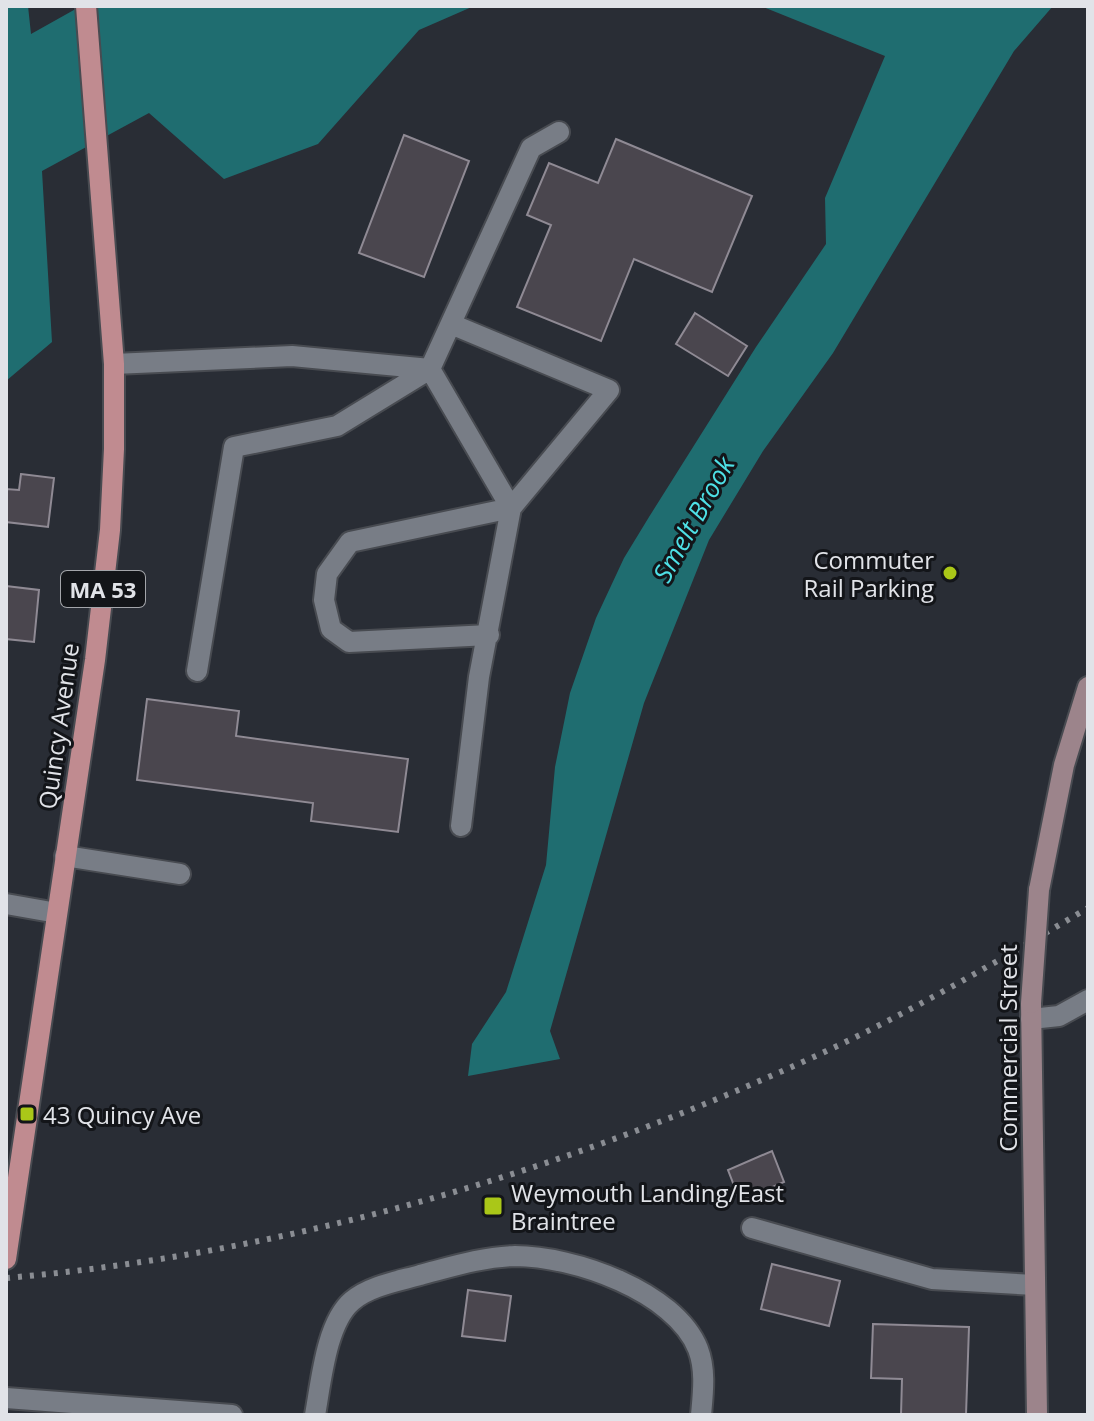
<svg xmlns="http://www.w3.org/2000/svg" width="1094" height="1421" font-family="'Open Sans',sans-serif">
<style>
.water{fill:#1f6d70}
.building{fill:#4a464e;stroke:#8f8a94;stroke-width:2}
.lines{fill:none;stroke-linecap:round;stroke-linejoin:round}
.service-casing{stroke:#484b51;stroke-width:24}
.minor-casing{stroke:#484b51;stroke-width:24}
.secondary-casing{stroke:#484b51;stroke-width:24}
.primary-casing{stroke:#484b51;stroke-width:24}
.service{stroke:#787d86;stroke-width:20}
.minor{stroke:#787d86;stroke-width:20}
.secondary{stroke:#9c848b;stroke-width:20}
.primary{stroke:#c08b90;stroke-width:20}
.rail{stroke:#8a8d93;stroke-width:6;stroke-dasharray:4 8;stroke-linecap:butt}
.secondary-bridge-casing{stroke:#484b51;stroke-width:24;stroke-linecap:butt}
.secondary-bridge{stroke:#9c848b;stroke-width:20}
.poi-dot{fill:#aac718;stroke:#131519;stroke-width:3}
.labels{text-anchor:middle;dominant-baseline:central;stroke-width:6;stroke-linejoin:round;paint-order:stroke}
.shield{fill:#131519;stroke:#a3a5aa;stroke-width:2}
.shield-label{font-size:22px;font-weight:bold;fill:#e1e3e8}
.poi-label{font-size:24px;fill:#e1e3e8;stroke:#131519;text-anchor:start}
.street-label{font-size:24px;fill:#e1e3e8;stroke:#131519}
.water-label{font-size:26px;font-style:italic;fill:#4ee0e6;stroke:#131519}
</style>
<rect width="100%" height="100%" fill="#292d35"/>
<!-- water -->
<path class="water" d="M 6,6 L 28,6 L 31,34 L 81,6 L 474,6 L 419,30 L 318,144 L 224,179 L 149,113 L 42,171 L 52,342 L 6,381 Z
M 761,6 L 1053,6 L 1014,51 L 833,353 L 763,451 L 709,540 L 644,703 L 550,1031 L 560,1059 L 468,1076 L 472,1044 L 506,992 L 546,865 L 555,767 L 570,693 L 596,618 L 624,558 L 649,517 L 756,347 L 826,244 L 825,198 L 885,56 Z"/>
<!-- building -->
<path class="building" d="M 404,135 L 469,161 L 424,277 L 359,253 Z
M 616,139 L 752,196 L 712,292 L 634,259 L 601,341 L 517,307 L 551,225 L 527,215 L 549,163 L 598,183 Z
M 695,313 L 747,346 L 728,376 L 676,344 Z
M 21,474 L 54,478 L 48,527 L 6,522 L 6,489 L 19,490 Z
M 6,586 L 39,590 L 34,642 L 6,639 Z
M 147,699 L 239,711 L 236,736 L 408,759 L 398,832 L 311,821 L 313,803 L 137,780 Z
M 772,1151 L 784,1182 L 740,1201 L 728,1170 Z
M 772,1264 L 840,1281 L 829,1326 L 761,1309 Z
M 468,1290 L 511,1296 L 505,1341 L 462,1336 Z
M 873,1324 L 969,1327 L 966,1415 L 901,1415 L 902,1379 L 871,1378 Z"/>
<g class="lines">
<!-- service casing -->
<g class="service-casing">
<path id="service" d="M 451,324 L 609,390 L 511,508 L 350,542 L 327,574 L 324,600 L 331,629 L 349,642 L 489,635
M 114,364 L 292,356 L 430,369 L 337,426 L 234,447 L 197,671
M 461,826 L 479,677 L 511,508 L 430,369 L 531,148 L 559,132
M 65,856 L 180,874
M 6,904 L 57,913
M 752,1228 L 932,1279 L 1035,1285
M 315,1415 C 321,1383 326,1323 352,1301 C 369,1286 399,1281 420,1275 C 451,1267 482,1257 515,1256 C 573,1256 675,1291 698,1349 C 706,1370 703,1393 701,1415"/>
</g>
<!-- minor casing -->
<g class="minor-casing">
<path id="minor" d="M 1031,1019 L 1059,1016 L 1088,1000
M 6,1398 L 232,1415"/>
</g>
<!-- secondary casing -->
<g class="secondary-casing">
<path id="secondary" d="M 1039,890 L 1064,765 L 1088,687
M 1031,1003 L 1037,1415"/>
</g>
<!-- primary casing -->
<g class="primary-casing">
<path id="primary" d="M 6,1259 L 95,660 L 110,530 L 114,449 L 114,364 L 86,6"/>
</g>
<!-- service -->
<use href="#service" class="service"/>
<!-- minor -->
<use href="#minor" class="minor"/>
<!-- secondary -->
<use href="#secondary" class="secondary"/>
<!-- primary -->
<use href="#primary" class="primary"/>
<!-- rail -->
<path class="rail" d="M 6,1278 C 287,1254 562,1172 818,1055 C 911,1012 1000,960 1088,908"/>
<!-- secondary-bridge casing -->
<g class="secondary-bridge-casing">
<path id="secondary-bridge" d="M 1031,1003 L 1039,890"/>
</g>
<!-- secondary-bridge -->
<use href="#secondary-bridge" class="secondary-bridge"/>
</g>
<!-- markers -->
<g class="poi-dot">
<circle cx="950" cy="573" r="8"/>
<rect x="19" y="1106" width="16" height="16" rx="4"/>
<rect x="483" y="1196" width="20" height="20" rx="4"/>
</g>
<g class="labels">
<!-- shield labels -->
<rect class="shield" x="61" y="571" width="84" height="36" rx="6"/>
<g class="shield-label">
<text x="103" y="589">MA 53</text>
</g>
<!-- poi labels -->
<g class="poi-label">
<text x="934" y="559" text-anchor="end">Commuter<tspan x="934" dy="28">Rail Parking</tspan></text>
<text x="43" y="1114">43 Quincy Ave</text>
<text x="511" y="1192">Weymouth Landing/East<tspan x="511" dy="28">Braintree</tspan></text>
</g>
<!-- street labels -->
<g class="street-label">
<text transform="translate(58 726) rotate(-82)">Quincy Avenue</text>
<text transform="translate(1007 1048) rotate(-90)">Commercial Street</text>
</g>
<!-- water labels -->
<g class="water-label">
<text transform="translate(693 519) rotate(-61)">Smelt Brook</text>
</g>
</g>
<!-- border -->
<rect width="1094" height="1421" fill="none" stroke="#e1e3e8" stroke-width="16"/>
</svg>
